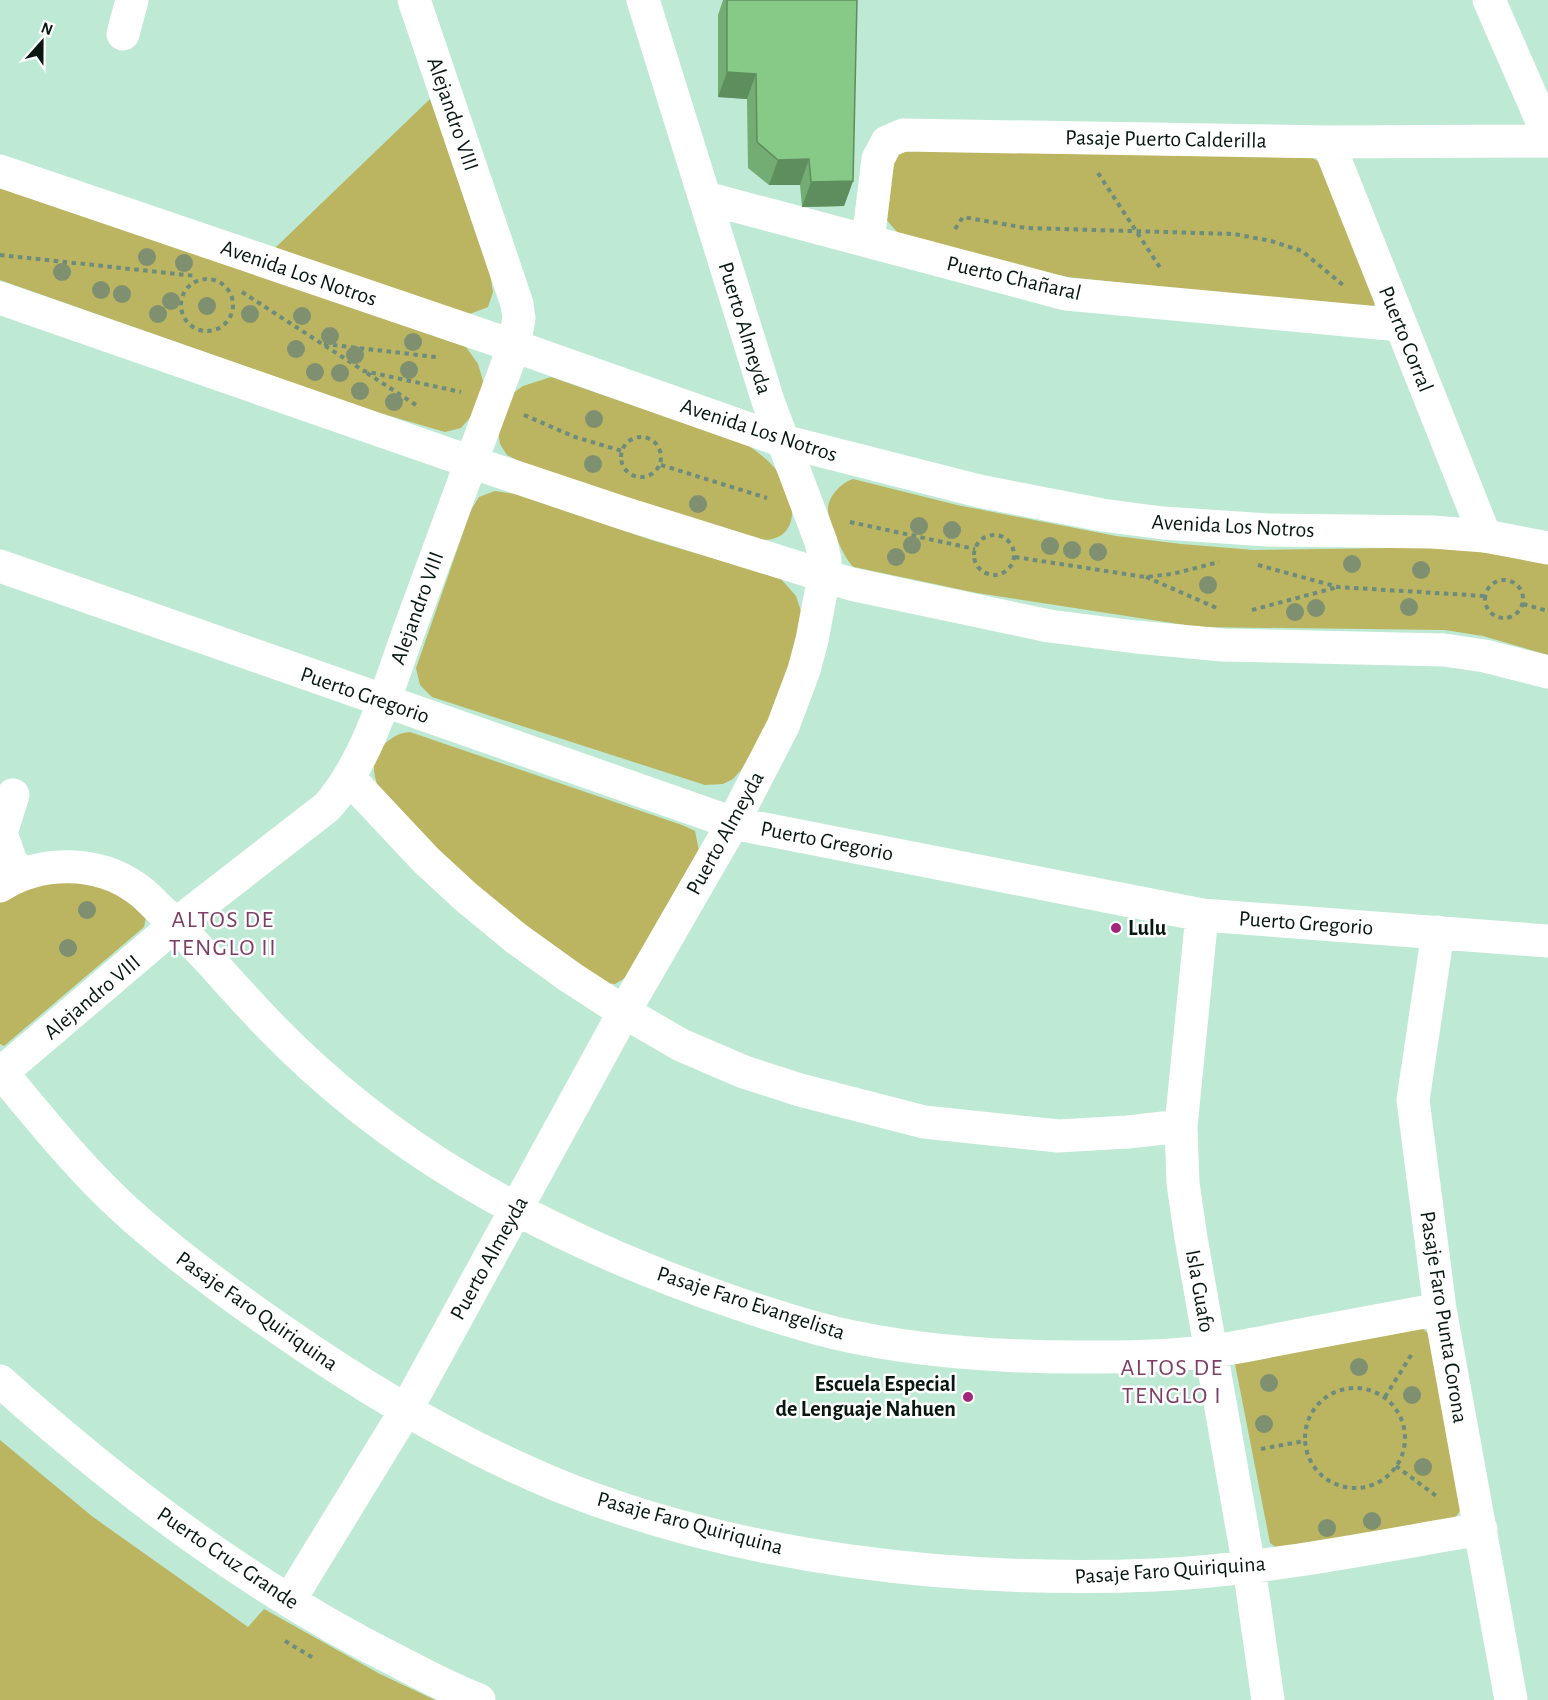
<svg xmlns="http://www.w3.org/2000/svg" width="1548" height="1700" font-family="'Alegreya Sans',sans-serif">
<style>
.green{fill:#bbb461}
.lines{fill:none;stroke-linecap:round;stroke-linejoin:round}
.path{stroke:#6d8c7d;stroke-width:4;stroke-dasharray:4.5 4.5;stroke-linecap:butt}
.minor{stroke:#fff;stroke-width:33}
.major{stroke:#fff;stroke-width:33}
.tree{fill:#7f9071}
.wall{fill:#74ad73}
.shaded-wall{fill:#5e8d5e}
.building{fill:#87c986;stroke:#5e8d5e;stroke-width:1.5}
.poi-dot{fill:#a2267a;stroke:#fefefe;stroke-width:2}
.labels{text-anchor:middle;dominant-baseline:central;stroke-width:5;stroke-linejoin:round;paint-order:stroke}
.street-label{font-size:22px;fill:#081811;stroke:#fefefe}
.poi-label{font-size:22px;font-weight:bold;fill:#081811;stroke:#fefefe;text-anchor:start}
.neighbourhood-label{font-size:24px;letter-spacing:1.5px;fill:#7d3e65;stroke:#fefefe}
</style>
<rect width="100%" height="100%" fill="#bee9d4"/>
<!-- green -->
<path class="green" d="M 430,99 L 490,273 L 493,292 L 488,307 L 467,315 L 275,248 Z
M 897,149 L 1300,150 L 1319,162 L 1377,301 L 1371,309 L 1068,277 L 985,260 L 903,239 L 885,218 L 884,165 Z
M 0,186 L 466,347 L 478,364 L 483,381 L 481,399 L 473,414 L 461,428 L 445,432 L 373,411 L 0,280 Z
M 551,377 L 749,446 C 762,455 773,464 782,478 C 797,504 799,541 761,540 L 529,466 L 507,455 L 500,444 L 498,431 L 509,396 L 523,386 Z
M 853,479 L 957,505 L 1116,536 L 1181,544 L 1254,550 L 1457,547 L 1548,562 L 1548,655 L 1483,636 L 1445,630 L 1198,627 L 977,593 L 854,567 C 845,562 829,522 828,511 C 827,497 841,483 853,479 Z
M 495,491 L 515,494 L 651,540 L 780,578 L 796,596 L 803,617 L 802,646 L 760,739 L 741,770 L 733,779 L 723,784 L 705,785 L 432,697 L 420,685 L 416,668 L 471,510 L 479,497 Z
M 410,732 L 682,825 L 695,831 L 699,851 L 625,978 L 615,984 L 604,983 C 543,939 483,894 428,842 C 415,830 399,818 388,805 C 378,793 367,763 379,750 C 388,740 396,733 410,732 Z
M 101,882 L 147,913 L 144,927 L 4,1046 L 0,1044 L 0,899 L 25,884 Z
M 1417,1325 L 1434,1337 L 1463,1506 L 1452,1523 L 1281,1551 L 1270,1543 L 1235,1364 Z
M 0,1440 L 93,1517 L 248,1627 L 264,1609 L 380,1674 L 435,1700 L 0,1700 Z"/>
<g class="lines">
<!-- path -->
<path class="path" d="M 1098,173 L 1161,269
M 955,229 L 963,217 L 1026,228 L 1234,234 L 1271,241 L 1302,251 L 1343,285
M 0,255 L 196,276
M181 305a26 26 0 1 1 52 0a26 26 0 1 1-52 0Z
M 242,292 L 364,371 L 461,392
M 324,344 L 436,357
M 367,373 L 416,405
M 524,415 L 575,437 L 622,451
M621 457a20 20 0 1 1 40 0a20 20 0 1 1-40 0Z
M 661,465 L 767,498
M 850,522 L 975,549
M974 555a20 20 0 1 1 40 0a20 20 0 1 1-40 0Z
M 1015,557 L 1145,577 L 1172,574 L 1219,562
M 1258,565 L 1338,587 L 1485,596
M 1146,577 L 1219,609
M1485 599a19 19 0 1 1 38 0a19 19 0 1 1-38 0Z
M 1523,604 L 1548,611
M 1252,610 L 1338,587
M1305 1438a50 50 0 1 1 100 0a50 50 0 1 1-100 0Z
M 1385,1397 L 1413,1352
M 1261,1449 L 1304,1441
M 1396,1466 L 1439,1498
M 285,1641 L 315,1659"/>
<!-- minor -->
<path class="minor" d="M 1489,0 L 1548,135
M 123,34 L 132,0
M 1328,142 L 1485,536
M 706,198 L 1066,294 L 1400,325
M 868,241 L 878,159 L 887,142 L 903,135 L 1328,142 L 1548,141
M 0,566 L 733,823 L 1202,915 L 1548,941
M 349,778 L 426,860 L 466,897 L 517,939 L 570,977 L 624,1012 L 681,1045 L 744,1072 L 800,1090 L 924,1122 L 1058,1136 L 1128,1132 L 1181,1126
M 13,795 L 1,833 L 11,862 L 22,873
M 0,886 C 40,860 97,860 136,888 C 147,895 156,907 166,915 C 202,950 235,990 270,1026 C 328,1086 395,1138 465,1180 C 550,1231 642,1271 736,1303 C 768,1314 802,1325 835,1333 C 921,1353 1011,1358 1099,1357 C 1136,1357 1174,1356 1211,1351 C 1238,1348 1264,1342 1290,1337 C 1340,1328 1390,1318 1440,1309
M 1202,915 L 1181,1126 L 1183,1183 L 1191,1238 L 1249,1567 L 1268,1700
M 1438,932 L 1413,1100 L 1440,1309 L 1511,1700
M 0,1071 C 39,1117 77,1165 121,1206 C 172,1253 227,1293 284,1332 C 369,1391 460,1445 557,1485 C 742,1560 957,1583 1155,1575 C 1265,1570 1374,1547 1481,1529
M 0,1074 L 175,925 L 327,807 C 368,762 390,682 411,625 C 445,532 480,439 514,346 L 519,318 L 517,304 L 414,0
M 0,1381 C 122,1490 254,1590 401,1663 C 426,1676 452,1690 479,1700
M 289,1601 L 406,1410 L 624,1012 L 733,823 L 783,726 L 804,670 L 812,640 L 824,576 L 825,560 L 821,542 L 768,401 L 643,0"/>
<!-- major -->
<path class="major" d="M 0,171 L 514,346 L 783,441 L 979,491 L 1102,515 L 1163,523 L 1268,530 L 1432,532 L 1485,536 L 1548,548
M 0,298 L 471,462 L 623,513 L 851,584 L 1049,626 L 1136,637 L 1223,645 L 1444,650 L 1485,656 L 1548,672"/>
</g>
<!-- trees -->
<g class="tree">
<circle cx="147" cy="257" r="9"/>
<circle cx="184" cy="263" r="9"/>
<circle cx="62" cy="272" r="9"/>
<circle cx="101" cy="290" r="9"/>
<circle cx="122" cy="294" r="9"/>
<circle cx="171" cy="301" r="9"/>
<circle cx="207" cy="306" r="9"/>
<circle cx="158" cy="314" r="9"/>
<circle cx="250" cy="314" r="9"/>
<circle cx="302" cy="316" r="9"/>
<circle cx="330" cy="336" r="9"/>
<circle cx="413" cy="342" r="9"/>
<circle cx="296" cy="349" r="9"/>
<circle cx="355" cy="355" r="9"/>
<circle cx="409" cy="370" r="9"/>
<circle cx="315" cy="372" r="9"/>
<circle cx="340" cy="373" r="9"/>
<circle cx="360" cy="391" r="9"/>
<circle cx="394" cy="402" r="9"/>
<circle cx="594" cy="419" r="9"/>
<circle cx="593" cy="464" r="9"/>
<circle cx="698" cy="504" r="9"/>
<circle cx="919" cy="526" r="9"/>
<circle cx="952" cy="530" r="9"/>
<circle cx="912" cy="545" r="9"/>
<circle cx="1050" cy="546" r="9"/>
<circle cx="1072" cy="550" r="9"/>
<circle cx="1098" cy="552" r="9"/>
<circle cx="896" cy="557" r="9"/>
<circle cx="1352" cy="564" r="9"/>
<circle cx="1421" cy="570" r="9"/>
<circle cx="1208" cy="585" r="9"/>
<circle cx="1409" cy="607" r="9"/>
<circle cx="1316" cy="608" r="9"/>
<circle cx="1295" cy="612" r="9"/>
<circle cx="87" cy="910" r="9"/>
<circle cx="68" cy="948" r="9"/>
<circle cx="1359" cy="1367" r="9"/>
<circle cx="1269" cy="1383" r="9"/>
<circle cx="1412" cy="1395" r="9"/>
<circle cx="1264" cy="1424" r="9"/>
<circle cx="1423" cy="1467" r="9"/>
<circle cx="1372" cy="1521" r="9"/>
<circle cx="1327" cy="1528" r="9"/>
</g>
<!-- wall -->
<path class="wall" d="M 723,0 L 857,0 L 853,181 L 844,206 L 802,207 L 800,185 L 769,185 L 748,168 L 747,99 L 718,97 L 718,15 Z"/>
<!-- shaded-wall -->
<path class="shaded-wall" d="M 727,72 L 756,74 L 747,99 L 718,97 Z
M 809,159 L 800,185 L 769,185 L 778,160 Z
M 853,181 L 844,206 L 802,207 L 811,182 Z"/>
<!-- building -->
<path class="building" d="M 727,0 L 857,0 L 853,181 L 811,182 L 809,159 L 778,160 L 757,142 L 756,74 L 727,72 Z"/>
<!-- markers -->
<g class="poi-dot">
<circle cx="1116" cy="928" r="6"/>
<circle cx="968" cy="1397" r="6"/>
</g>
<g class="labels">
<!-- street labels -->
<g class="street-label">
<text transform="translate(453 114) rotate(71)">Alejandro VIII</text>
<text transform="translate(1166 139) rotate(1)">Pasaje Puerto Calderilla</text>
<text transform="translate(299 273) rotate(19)">Avenida Los Notros</text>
<text transform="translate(1014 278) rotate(13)">Puerto Chañaral</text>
<text transform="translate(745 328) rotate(73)">Puerto Almeyda</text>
<text transform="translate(1406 339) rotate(68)">Puerto Corral</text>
<text transform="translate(759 430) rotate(18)">Avenida Los Notros</text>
<text transform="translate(1233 526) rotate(3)">Avenida Los Notros</text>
<text transform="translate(417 608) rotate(-70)">Alejandro VIII</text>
<text transform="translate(365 695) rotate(19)">Puerto Gregorio</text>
<text transform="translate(725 833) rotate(-61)">Puerto Almeyda</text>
<text transform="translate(827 841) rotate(11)">Puerto Gregorio</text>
<text transform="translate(1306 923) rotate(4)">Puerto Gregorio</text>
<text transform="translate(92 997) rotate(-40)">Alejandro VIII</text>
<text transform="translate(489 1258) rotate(-61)">Puerto Almeyda</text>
<text transform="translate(1200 1291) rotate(80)">Isla Guafo</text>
<text transform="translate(751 1303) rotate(18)">Pasaje Faro Evangelista</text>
<text transform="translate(257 1311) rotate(35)">Pasaje Faro Quiriquina</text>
<text transform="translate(1444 1317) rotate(81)">Pasaje Faro Punta Corona</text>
<text transform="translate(690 1523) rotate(15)">Pasaje Faro Quiriquina</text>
<text transform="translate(228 1558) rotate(34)">Puerto Cruz Grande</text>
<text transform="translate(1170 1570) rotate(-4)">Pasaje Faro Quiriquina</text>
</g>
<!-- poi labels -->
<g class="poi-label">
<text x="1128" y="928">Lulu</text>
<text x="956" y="1384" text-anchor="end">Escuela Especial<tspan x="956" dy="25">de Lenguaje Nahuen</tspan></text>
</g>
<!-- neighbourhood labels -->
<g class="neighbourhood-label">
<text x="223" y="920">ALTOS DE<tspan x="223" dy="28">TENGLO II</tspan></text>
<text x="1172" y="1368">ALTOS DE<tspan x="1172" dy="28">TENGLO I</tspan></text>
</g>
</g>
<!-- north arrow -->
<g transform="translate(42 42) rotate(21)" stroke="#fefefe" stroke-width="4.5" paint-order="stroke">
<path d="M0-4.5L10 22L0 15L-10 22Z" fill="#081811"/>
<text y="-9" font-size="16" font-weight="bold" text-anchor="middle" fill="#081811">N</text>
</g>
</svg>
